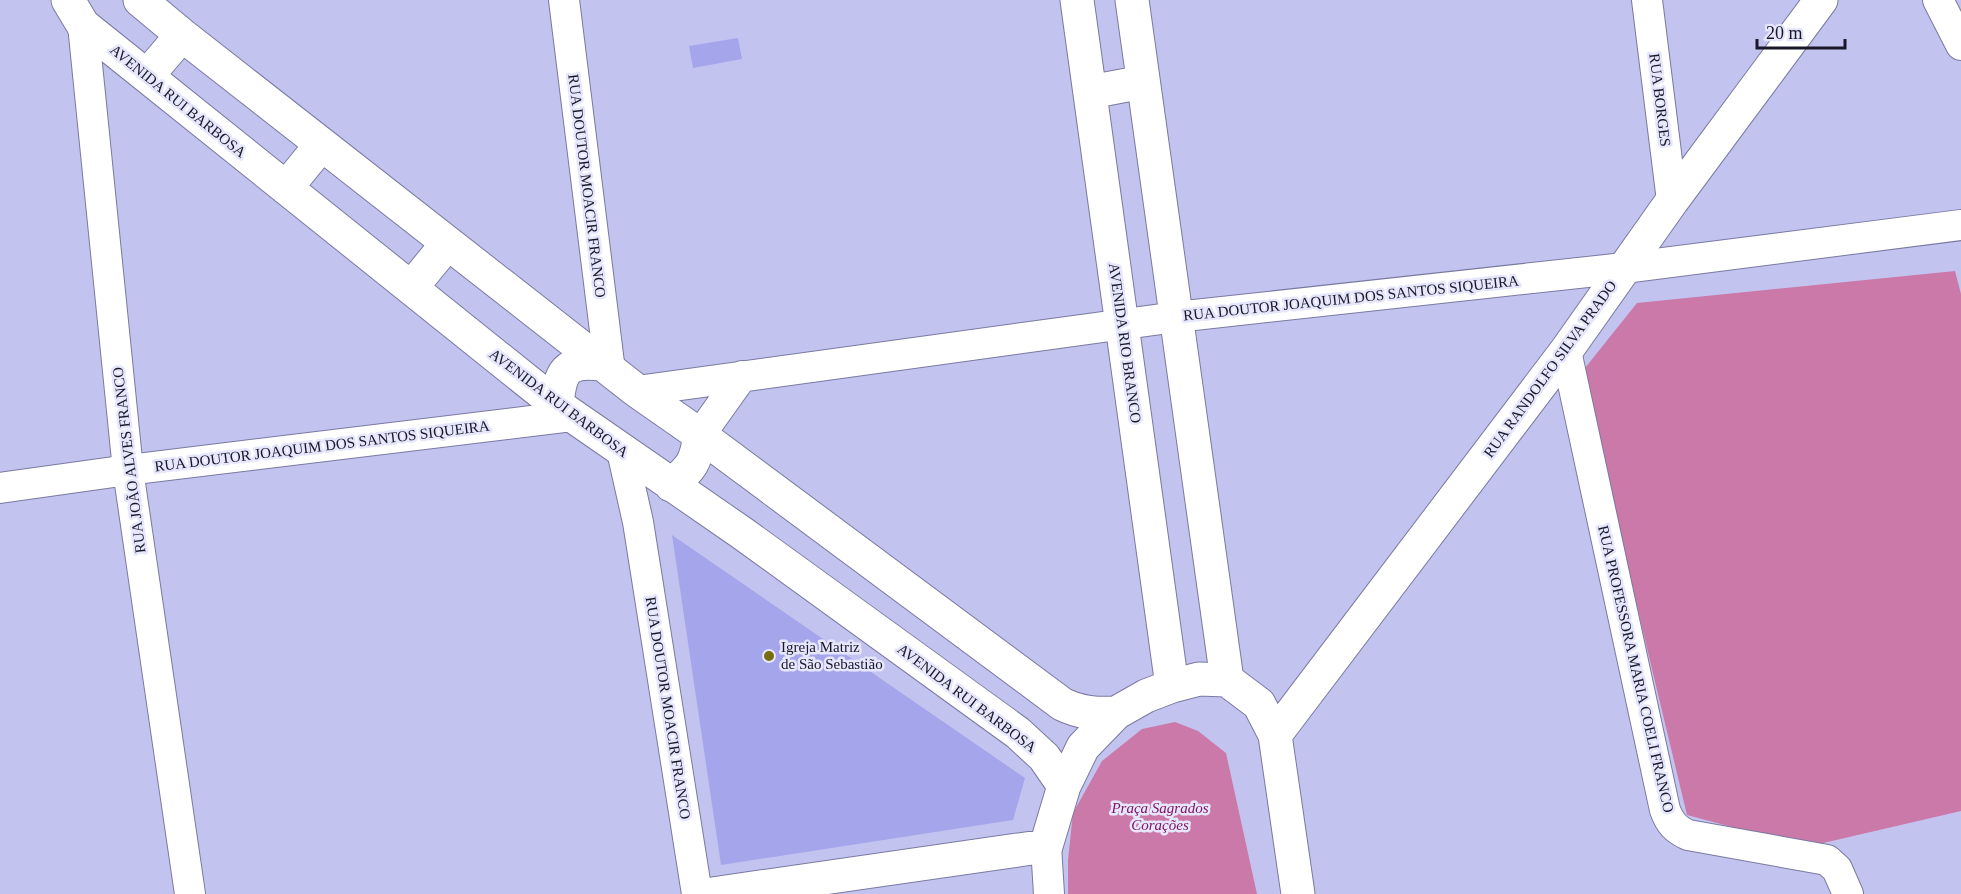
<svg xmlns="http://www.w3.org/2000/svg" width="1961" height="894" font-family="'Times New Roman',serif">
<style>
.green{fill:#cb79a9}
.building{fill:#a5a5ec}
.lines{fill:none;stroke-linecap:round;stroke-linejoin:round}
.street-casing{stroke:#7979a1;stroke-width:32}
.secondary-casing{stroke:#7979a1;stroke-width:35}
.street{stroke:#fff;stroke-width:30}
.secondary{stroke:#fff;stroke-width:33}
.poi-dot{fill:#766e0c;stroke:#e6e6fd;stroke-width:2}
.labels{text-anchor:middle;dominant-baseline:central;stroke-width:5;stroke-linejoin:round;paint-order:stroke}
.street-label{font-size:15px;fill:#181828;stroke:#e6e6fd}
.poi-label{font-size:15px;fill:#181828;stroke:#e6e6fd;text-anchor:start}
.park-label{font-size:15px;font-style:italic;fill:#821660;stroke:#e6e6fd}
</style>
<rect width="100%" height="100%" fill="#c3c3ef"/>
<!-- green -->
<path class="green" d="M 1955,271 L 1961,294 L 1961,811 L 1806,847 L 1687,815 L 1581,373 L 1637,303 Z
M 1175,722 L 1198,731 L 1226,753 L 1257,894 L 1068,894 L 1068,860 L 1073,813 L 1102,761 L 1142,729 Z"/>
<!-- building -->
<path class="building" d="M 738,38 L 742,59 L 693,68 L 689,46 Z
M 672,535 L 1025,778 L 1013,820 L 721,865 Z"/>
<g class="lines">
<!-- street casing -->
<g class="street-casing">
<path id="street" d="M 564,0 L 610,371
M 1647,0 L 1672,201
M 1938,0 L 1961,45
M 83,25 L 128,470 L 190,894
M 1566,351 L 1665,810 C 1670,823 1675,829 1688,835 L 1827,860 L 1837,869 L 1848,894
M 637,391 L 1176,317 L 1624,268 L 1961,225
M 700,435 L 742,376
M 622,451 L 638,522 L 697,894
M 0,488 L 128,470 L 572,416
M 1046,846 L 1049,894"/>
</g>
<!-- secondary casing -->
<g class="secondary-casing">
<path id="secondary" d="M 68,0 L 83,25 L 557,405 L 742,533 L 1018,733 L 1044,757 L 1064,786
M 140,0 L 182,35 L 637,391 L 700,435 L 1062,704 C 1080,713 1097,714 1116,713
M 1077,0 L 1172,686
M 1132,0 L 1227,680
M 147,76 L 182,35
M 1090,92 L 1143,82
M 286,188 L 321,145
M 411,288 L 447,244
M 557,405 C 560,372 565,360 601,364
M 671,485 C 692,468 696,462 700,435
M 1275,735 L 1566,351 L 1672,201 L 1821,0
M 712,894 L 1046,846 L 1064,786 L 1083,747 L 1116,713 L 1146,696 L 1172,686 L 1199,679 L 1227,680 L 1259,704 L 1275,735 L 1298,894"/>
</g>
<!-- street -->
<use href="#street" class="street"/>
<!-- secondary -->
<use href="#secondary" class="secondary"/>
</g>
<!-- markers -->
<circle class="poi-dot" cx="769" cy="656" r="6"/>
<g class="labels">
<!-- street labels -->
<g class="street-label">
<text transform="translate(1660 100) rotate(83)">RUA BORGES</text>
<text transform="translate(178 101) rotate(39)">AVENIDA RUI BARBOSA</text>
<text transform="translate(587 186) rotate(83)">RUA DOUTOR MOACIR FRANCO</text>
<text transform="translate(1351 298) rotate(-6)">RUA DOUTOR JOAQUIM DOS SANTOS SIQUEIRA</text>
<text transform="translate(1125 343) rotate(82)">AVENIDA RIO BRANCO</text>
<text transform="translate(1550 369) rotate(-54)">RUA RANDOLFO SILVA PRADO</text>
<text transform="translate(559 403) rotate(37)">AVENIDA RUI BARBOSA</text>
<text transform="translate(322 446) rotate(-7)">RUA DOUTOR JOAQUIM DOS SANTOS SIQUEIRA</text>
<text transform="translate(129 460) rotate(-97)">RUA JOÃO ALVES FRANCO</text>
<text transform="translate(1636 669) rotate(77)">RUA PROFESSORA MARIA COELI FRANCO</text>
<text transform="translate(967 698) rotate(37)">AVENIDA RUI BARBOSA</text>
<text transform="translate(668 708) rotate(81)">RUA DOUTOR MOACIR FRANCO</text>
</g>
<!-- poi labels -->
<g class="poi-label">
<text x="781" y="647">Igreja Matriz<tspan x="781" dy="17">de São Sebastião</tspan></text>
</g>
<!-- park labels -->
<g class="park-label">
<text x="1160" y="808">Praça Sagrados<tspan x="1160" dy="17">Corações</tspan></text>
</g>
</g>
<!-- scale -->
<path d="M1757 39v9h88v-9" fill="none" stroke="#181828" stroke-width="3"/>
<text x="1766" y="39" font-size="18" fill="#181828" stroke="#e6e6fd" stroke-width="4.5" paint-order="stroke">20 m</text>
</svg>
